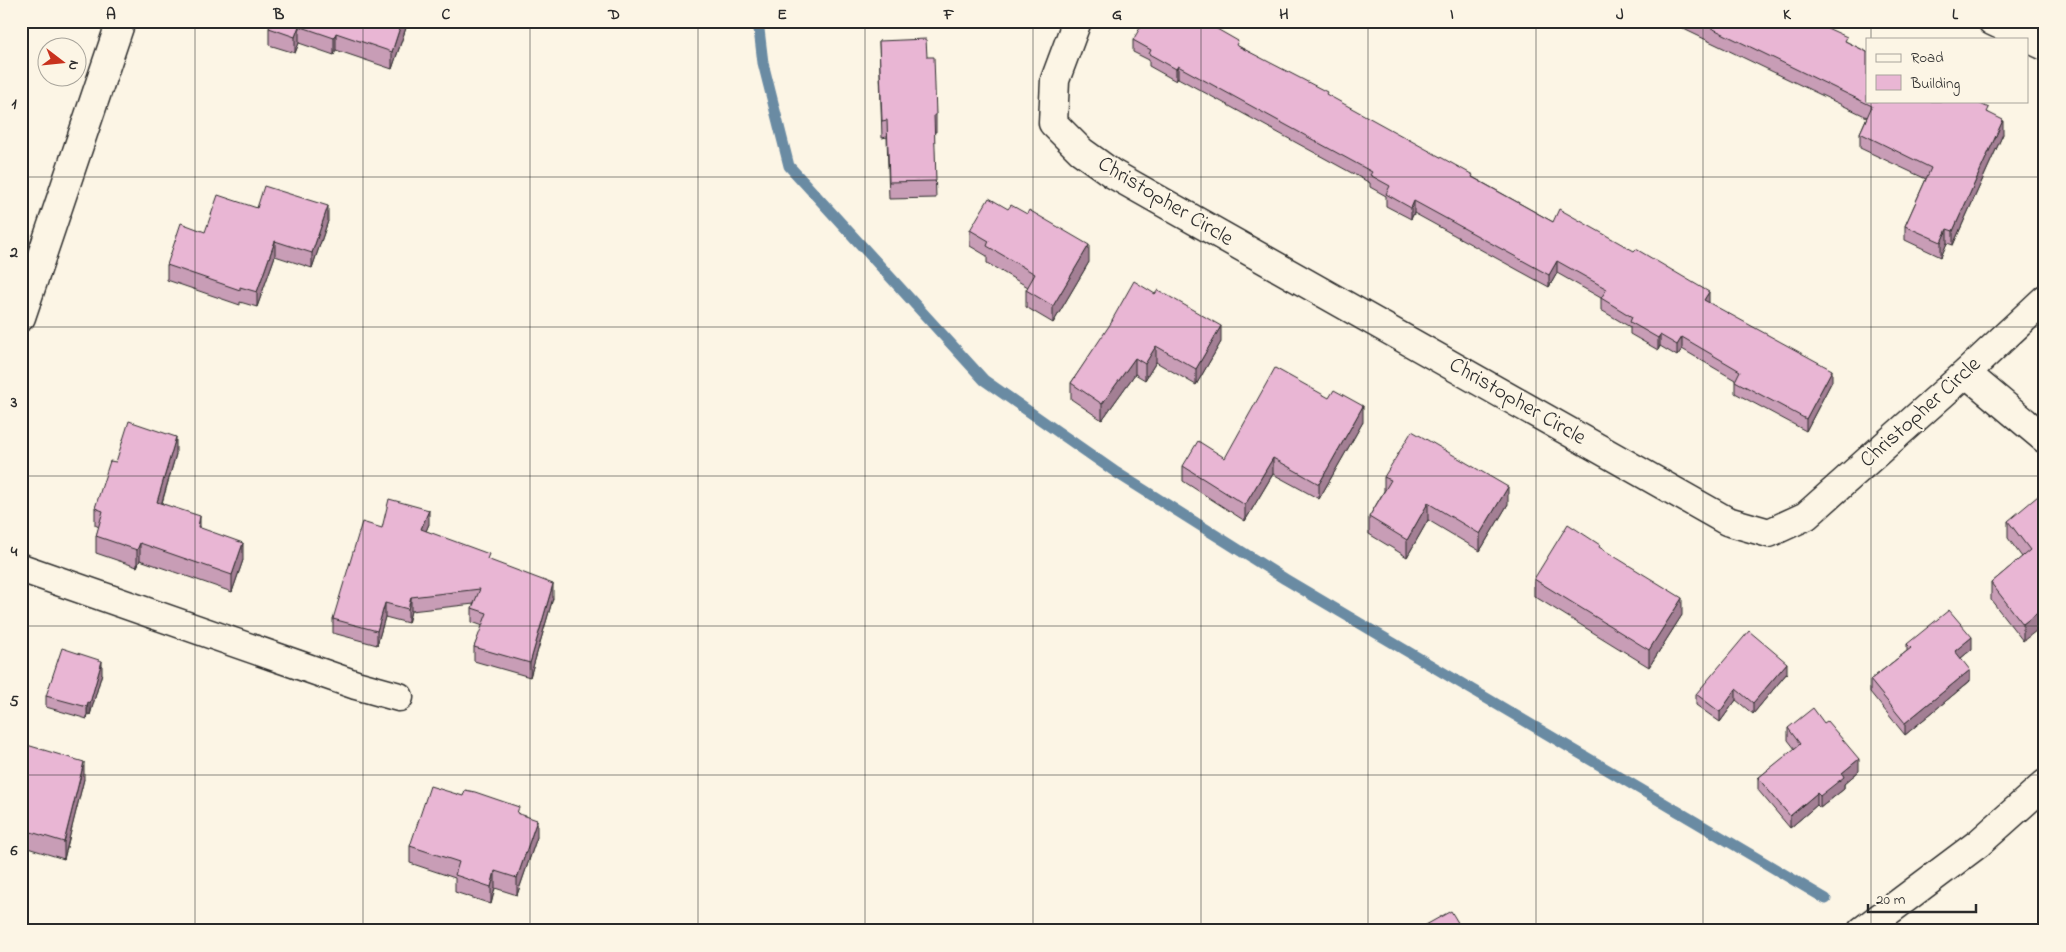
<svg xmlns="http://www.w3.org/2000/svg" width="2066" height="952" font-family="'Indie Flower',sans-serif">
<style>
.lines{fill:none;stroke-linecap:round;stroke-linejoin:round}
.stream{stroke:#6b8ba3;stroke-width:11}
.street-casing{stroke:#2b2b2b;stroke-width:31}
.secondary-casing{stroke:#2b2b2b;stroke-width:31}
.street{stroke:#fcf5e5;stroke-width:28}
.secondary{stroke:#fcf5e5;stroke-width:28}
.wall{fill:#c89db6;stroke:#2b2b2b}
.shaded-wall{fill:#a37f94;stroke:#2b2b2b}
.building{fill:#e9b6d4;stroke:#2b2b2b}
.grid{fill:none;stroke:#2b2b2b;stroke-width:1;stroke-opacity:0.55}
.labels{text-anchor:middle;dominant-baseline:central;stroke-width:4;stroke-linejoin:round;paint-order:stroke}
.street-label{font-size:22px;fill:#2b2b2b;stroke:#fcf5e5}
.neatline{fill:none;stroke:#2b2b2b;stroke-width:2}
.grid-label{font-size:16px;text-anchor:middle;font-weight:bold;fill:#2b2b2b}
</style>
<rect width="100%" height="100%" fill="#fcf5e5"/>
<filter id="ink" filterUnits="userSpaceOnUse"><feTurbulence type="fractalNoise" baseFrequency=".02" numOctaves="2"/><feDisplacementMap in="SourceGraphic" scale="10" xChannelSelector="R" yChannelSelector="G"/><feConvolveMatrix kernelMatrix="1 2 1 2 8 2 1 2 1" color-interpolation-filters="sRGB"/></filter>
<g filter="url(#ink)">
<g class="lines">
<!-- stream -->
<path class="stream" d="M 758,21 L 763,63 L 789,166 L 984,380 L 1117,473 L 1285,579 L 1826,899"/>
<!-- street casing -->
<g class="street-casing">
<path id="street" d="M 1077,21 L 1055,80 L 1053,123 L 1081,151 L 1113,174 L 1727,521 L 1769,533 L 1806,516 L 1966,373 L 2045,299
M 1992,21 L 2045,46
M 1966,373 L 2045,439
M 21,568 L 356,685 L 399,697"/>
</g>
<!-- secondary casing -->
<g class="secondary-casing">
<path id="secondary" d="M 21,317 L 121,21
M 1862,931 L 1979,843 L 2045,784"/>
</g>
<!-- street -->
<use href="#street" class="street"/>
<!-- secondary -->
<use href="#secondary" class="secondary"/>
</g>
<!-- wall -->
<path class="wall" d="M 407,21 L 407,25 L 392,69 L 336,50 L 334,55 L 299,43 L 295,53 L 269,45 L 269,28 Z
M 1667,21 L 1814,21 L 1847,42 L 1989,113 L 2003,134 L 1953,245 L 1947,243 L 1941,257 L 1905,240 L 1905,226 L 1926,179 L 1860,148 L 1860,133 L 1867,117 Z
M 1133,40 L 1238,46 L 1553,222 L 1709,303 L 1832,381 L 1806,431 L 1735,393 L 1735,380 L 1682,349 L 1677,356 L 1660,346 L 1658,350 L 1630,334 L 1630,327 L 1601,310 L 1601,298 L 1557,273 L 1549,287 L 1414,213 L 1411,219 L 1386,206 L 1386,196 L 1370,187 L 1370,183 L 1178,78 L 1176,81 L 1149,66 L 1149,60 L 1133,52 Z
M 879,41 L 927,57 L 936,115 L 936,132 L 934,132 L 936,198 L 889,199 L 887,137 L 882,138 Z
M 257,208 L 328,221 L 312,268 L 275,256 L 257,307 L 240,302 L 240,305 L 167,280 L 167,265 L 205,232 Z
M 970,230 L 1089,262 L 1053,323 L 1026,307 L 1026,290 L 1028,287 L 987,263 L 987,256 L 970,246 Z
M 1112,320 L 1221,342 L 1196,385 L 1156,362 L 1145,380 L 1135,374 L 1102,420 L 1071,399 L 1071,383 L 1112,323 Z
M 1363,422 L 1319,499 L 1273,474 L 1245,521 L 1183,481 L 1183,466 L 1225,458 Z
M 176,454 L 162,503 L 200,528 L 243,560 L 232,592 L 140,560 L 137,567 L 96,553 L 96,536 L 99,527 L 95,525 L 95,508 L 116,462 Z
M 1384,477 L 1508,504 L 1480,551 L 1428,520 L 1407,557 L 1369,534 L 1369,517 L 1384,491 Z
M 2045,504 L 2023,641 L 1991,600 L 1991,583 L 2022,557 L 2008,538 L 2008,521 Z
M 429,524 L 426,531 L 489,560 L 553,598 L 530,677 L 474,661 L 474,647 L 483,626 L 472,622 L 472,608 L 474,604 L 411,611 L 408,623 L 385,617 L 377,645 L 333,633 L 333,619 L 382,528 Z
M 1534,579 L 1682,615 L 1649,667 L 1534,596 Z
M 1907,644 L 1972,649 L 1961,658 L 1970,681 L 1905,735 L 1870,692 L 1870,680 L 1907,651 Z
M 102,673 L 90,715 L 88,714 L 87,719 L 46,707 L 46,696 Z
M 1787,673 L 1753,714 L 1736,700 L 1720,722 L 1696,705 L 1696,694 Z
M 1788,728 L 1859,771 L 1844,784 L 1844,789 L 1820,808 L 1817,805 L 1790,828 L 1758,790 L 1758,778 L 1795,749 L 1788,740 Z
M 21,763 L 84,779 L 64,859 L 21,846 Z
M 519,814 L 537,837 L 517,895 L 495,888 L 491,904 L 455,892 L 455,878 L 410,863 L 410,846 Z"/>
<!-- shaded-wall -->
<path class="shaded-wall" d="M 402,21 L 407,21 L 407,25 L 392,69 L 392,52 Z
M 299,26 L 299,43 L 295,53 L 295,37 Z
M 336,33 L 336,50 L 334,55 L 334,38 Z
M 1178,66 L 1178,78 L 1176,81 L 1176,69 Z
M 2003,120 L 2003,134 L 1953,245 L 1953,231 Z
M 1414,201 L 1414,213 L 1411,219 L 1411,208 Z
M 328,206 L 328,221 L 312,268 L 312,253 Z
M 1947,229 L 1947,243 L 1941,257 L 1941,242 Z
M 275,241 L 275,256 L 257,307 L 257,292 Z
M 1089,245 L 1089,262 L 1053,323 L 1053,306 Z
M 1557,261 L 1557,273 L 1549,287 L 1549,275 Z
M 1709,292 L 1709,304 L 1704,300 Z
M 1221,326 L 1221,342 L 1196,385 L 1196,369 Z
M 1660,335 L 1660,346 L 1658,350 L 1658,338 Z
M 1682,337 L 1682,349 L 1677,356 L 1677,345 Z
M 1156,346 L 1156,362 L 1145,380 L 1145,364 Z
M 1135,358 L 1135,374 L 1102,420 L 1102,404 Z
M 1832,370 L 1832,381 L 1806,431 L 1806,419 Z
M 1363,406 L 1363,422 L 1319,499 L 1319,484 Z
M 176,437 L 176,454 L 157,519 L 157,502 Z
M 1273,458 L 1273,474 L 1245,521 L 1245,505 Z
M 1508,487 L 1508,504 L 1480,551 L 1480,534 Z
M 1428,503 L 1428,520 L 1407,557 L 1407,540 Z
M 429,510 L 429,524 L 421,543 L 421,529 Z
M 200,516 L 200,532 L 198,527 Z
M 140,543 L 140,560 L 137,567 L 137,550 Z
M 243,543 L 243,560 L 232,592 L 232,575 Z
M 553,584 L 553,598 L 530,677 L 530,663 Z
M 411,597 L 411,611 L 408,623 L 408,609 Z
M 1682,598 L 1682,615 L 1649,667 L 1649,650 Z
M 385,603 L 385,617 L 377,645 L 377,631 Z
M 2045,607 L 2045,624 L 2023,641 L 2023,624 Z
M 1972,637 L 1972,649 L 1955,663 L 1955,651 Z
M 102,661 L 102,673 L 90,715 L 90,703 Z
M 1787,663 L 1787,673 L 1753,714 L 1753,703 Z
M 1970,670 L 1970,681 L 1905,735 L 1905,723 Z
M 1736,689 L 1736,700 L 1720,722 L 1720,712 Z
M 88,702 L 88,714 L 87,719 L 87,707 Z
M 1859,759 L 1859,771 L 1844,784 L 1844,789 L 1820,808 L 1820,796 L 1842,773 Z
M 84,762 L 84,779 L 64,859 L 64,842 Z
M 1817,793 L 1817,805 L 1790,828 L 1790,816 Z
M 537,820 L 537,837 L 517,895 L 517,878 Z
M 495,871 L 495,888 L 491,904 L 491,887 Z"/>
<!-- building -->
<path class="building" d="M 271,21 L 402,21 L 392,52 L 336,33 L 334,38 L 299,26 L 295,37 L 269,28 Z
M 1144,21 L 1203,21 L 1238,41 L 1236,45 L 1327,92 L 1326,94 L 1473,175 L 1472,177 L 1553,222 L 1559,209 L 1634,251 L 1636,249 L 1709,292 L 1704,300 L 1832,370 L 1806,419 L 1735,381 L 1740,371 L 1682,337 L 1677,345 L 1660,335 L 1658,338 L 1630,322 L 1632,317 L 1601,298 L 1607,289 L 1557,261 L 1549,275 L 1414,201 L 1411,208 L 1386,194 L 1390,186 L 1370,175 L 1372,172 L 1178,66 L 1176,69 L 1149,54 L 1151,50 L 1133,40 Z
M 1697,21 L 1812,21 L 1847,37 L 1845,41 L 1867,52 L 1867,101 L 1974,101 L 1989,108 L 1987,112 L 2003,120 L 1953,231 L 1947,229 L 1941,242 L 1905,226 L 1931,168 L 1860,133 L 1872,106 Z
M 926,39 L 927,57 L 934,57 L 936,115 L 934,115 L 936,181 L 889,182 L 887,120 L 882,121 L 879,41 Z
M 264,186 L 328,206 L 312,253 L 275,241 L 257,292 L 240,287 L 240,290 L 167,265 L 181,223 L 205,232 L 218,195 L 257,208 Z
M 989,198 L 1008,209 L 1011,205 L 1027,214 L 1029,210 L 1089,245 L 1053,306 L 1026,290 L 1035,274 L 987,246 L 989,241 L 970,230 Z
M 1134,281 L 1155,294 L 1158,290 L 1221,326 L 1196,369 L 1156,346 L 1145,364 L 1135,358 L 1102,404 L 1071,383 L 1113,320 L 1112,320 Z
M 1275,368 L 1329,398 L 1334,390 L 1363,406 L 1319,484 L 1273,458 L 1245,505 L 1183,466 L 1198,441 L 1225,458 Z
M 129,421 L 176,437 L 157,502 L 200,516 L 198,527 L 243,543 L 232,575 L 140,543 L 137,550 L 96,536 L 103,511 L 95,508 L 110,461 L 116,462 Z
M 1412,431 L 1508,487 L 1480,534 L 1428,503 L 1407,540 L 1369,517 L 1391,480 L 1384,477 Z
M 2038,496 L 2045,504 L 2045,607 L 2023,624 L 1991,583 L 2030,550 L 2008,521 Z
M 389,499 L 429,510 L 421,529 L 489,554 L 487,559 L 553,584 L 530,663 L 474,647 L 487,613 L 472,608 L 480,589 L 411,597 L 408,609 L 385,603 L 377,631 L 333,619 L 362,522 L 382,528 Z
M 1568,524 L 1600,545 L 1599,547 L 1682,598 L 1649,650 L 1534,579 Z
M 1949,610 L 1972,637 L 1955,651 L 1970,670 L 1905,723 L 1870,680 L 1911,648 L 1907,644 Z
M 1749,631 L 1787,663 L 1753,703 L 1736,689 L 1720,712 L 1696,694 Z
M 62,648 L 102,661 L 90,703 L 88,702 L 87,707 L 46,696 Z
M 1813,708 L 1824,723 L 1827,721 L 1859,759 L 1842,773 L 1844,777 L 1820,796 L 1817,793 L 1790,816 L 1758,778 L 1800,744 L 1788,728 Z
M 27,745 L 84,762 L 64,842 L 21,829 L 21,763 Z
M 430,786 L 463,796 L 465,790 L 475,792 L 519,807 L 517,813 L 537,820 L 517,878 L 495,871 L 491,887 L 455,875 L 459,862 L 410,846 Z
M 1451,911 L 1463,931 L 1415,931 Z"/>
</g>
<!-- grid -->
<path class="grid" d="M 195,21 L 195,931M 363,21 L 363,931M 530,21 L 530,931M 698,21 L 698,931M 865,21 L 865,931M 1033,21 L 1033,931M 1201,21 L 1201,931M 1368,21 L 1368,931M 1536,21 L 1536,931M 1703,21 L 1703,931M 1871,21 L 1871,39M 1871,101 L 1871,931M 21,177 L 2045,177M 21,327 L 2045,327M 21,476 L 2045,476M 21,626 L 2045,626M 21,775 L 2045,775"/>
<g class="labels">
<!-- street labels -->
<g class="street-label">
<text transform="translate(1165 202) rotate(31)">Christopher Circle</text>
<text transform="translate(1517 402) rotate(30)">Christopher Circle</text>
<text transform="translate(1921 413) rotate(-42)">Christopher Circle</text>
</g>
</g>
<!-- margin -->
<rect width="2066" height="952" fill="none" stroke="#fcf5e5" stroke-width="55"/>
<!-- legend -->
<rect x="1866" y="38" width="162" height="65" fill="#fcf5e5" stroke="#a8a49b"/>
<rect x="1876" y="54" width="25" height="8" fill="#fcf5e5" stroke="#a8a49b"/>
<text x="1911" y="62" font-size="15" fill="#2b2b2b">Road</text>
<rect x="1876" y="75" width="25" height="15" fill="#e9b6d4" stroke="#a8a49b"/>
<text x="1911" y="88" font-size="15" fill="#2b2b2b">Building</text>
<!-- north arrow -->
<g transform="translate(62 62) rotate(106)"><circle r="24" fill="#fcf5e5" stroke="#a8a49b"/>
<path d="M0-4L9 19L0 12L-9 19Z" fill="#c8321e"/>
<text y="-8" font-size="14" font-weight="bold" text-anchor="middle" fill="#2b2b2b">N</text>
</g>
<!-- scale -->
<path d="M1868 904v8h108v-8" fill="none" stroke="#2b2b2b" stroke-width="2.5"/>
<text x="1876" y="904" font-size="15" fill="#2b2b2b" stroke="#fcf5e5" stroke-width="4" paint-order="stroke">20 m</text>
<rect x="28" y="28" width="2010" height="896" class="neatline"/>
<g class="grid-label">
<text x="111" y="19">A</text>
<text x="279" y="19">B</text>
<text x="446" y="19">C</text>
<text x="614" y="19">D</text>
<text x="782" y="19">E</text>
<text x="949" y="19">F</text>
<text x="1117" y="19">G</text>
<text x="1284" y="19">H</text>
<text x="1452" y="19">I</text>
<text x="1620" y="19">J</text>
<text x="1787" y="19">K</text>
<text x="1955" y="19">L</text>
<text x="14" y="108">1</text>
<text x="14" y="257">2</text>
<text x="14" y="407">3</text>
<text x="14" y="556">4</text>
<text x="14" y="706">5</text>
<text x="14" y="855">6</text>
</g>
</svg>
